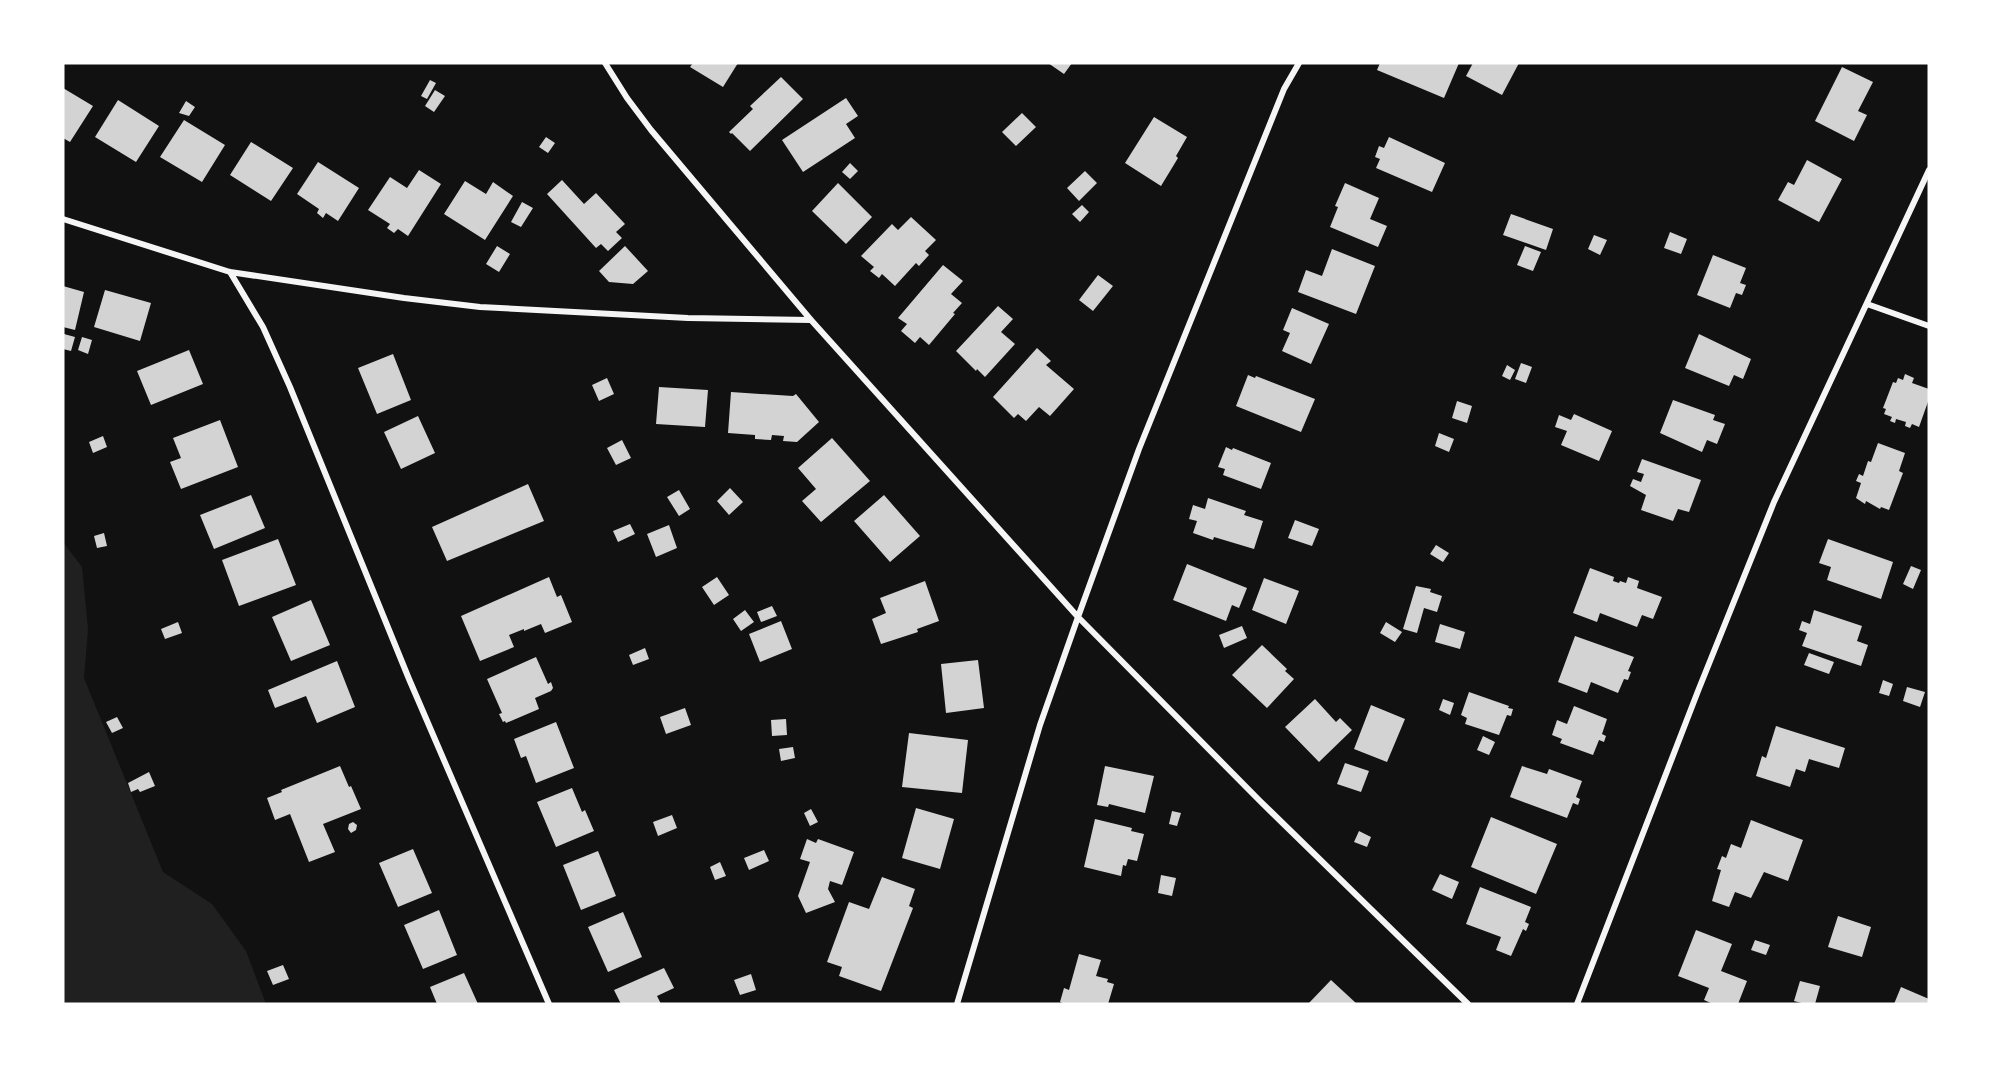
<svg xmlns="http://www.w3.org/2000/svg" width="1992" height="1067" font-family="Rubik,sans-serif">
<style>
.green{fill:#202020}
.building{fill:#d3d3d3}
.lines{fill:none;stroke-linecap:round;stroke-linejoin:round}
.minor{stroke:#f5f5f5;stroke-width:6}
</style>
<rect width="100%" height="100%" fill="#111"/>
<!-- green -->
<path class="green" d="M 63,542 L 82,567 L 88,629 L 84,678 L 163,872 L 212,904 L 246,951 L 266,1004 L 63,1004 Z"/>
<!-- building -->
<path class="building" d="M 693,63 L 738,63 L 723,87 L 690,67 Z
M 1048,63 L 1072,63 L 1064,74 Z
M 1380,63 L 1459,63 L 1444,98 L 1377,70 Z
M 1473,63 L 1519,63 L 1502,95 L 1466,76 Z
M 1842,67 L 1873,82 L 1858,111 L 1867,115 L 1854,141 L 1815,121 Z
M 781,77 L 803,99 L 750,151 L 732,133 L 731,134 L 729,132 L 753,109 L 750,106 Z
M 430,80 L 436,83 L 427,99 L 421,96 Z
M 63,88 L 93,106 L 70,142 L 63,138 Z
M 435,90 L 445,96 L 434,112 L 425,106 Z
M 846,98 L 858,116 L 846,124 L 855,138 L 803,172 L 782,140 Z
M 118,100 L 159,126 L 136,162 L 95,137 Z
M 186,101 L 195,107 L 189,116 L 179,113 Z
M 1022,113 L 1036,127 L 1016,146 L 1002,132 Z
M 1154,117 L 1187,137 L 1176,156 L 1178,158 L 1161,186 L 1125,163 Z
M 184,120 L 225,145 L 202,182 L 160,157 Z
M 546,137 L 555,143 L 548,153 L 539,147 Z
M 1389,137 L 1445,163 L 1432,192 L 1376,168 L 1380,159 L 1375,157 L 1379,146 L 1384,148 Z
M 251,142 L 293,168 L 271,201 L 230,175 Z
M 1807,160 L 1842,179 L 1819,222 L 1778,200 L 1788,182 L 1794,185 Z
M 318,162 L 359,188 L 338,221 L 326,213 L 323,218 L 317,213 L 319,209 L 297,194 Z
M 850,163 L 858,171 L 850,179 L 842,172 Z
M 419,170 L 441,184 L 408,236 L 398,229 L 394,233 L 387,228 L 390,224 L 368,210 L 390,177 L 407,188 Z
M 1085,171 L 1097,183 L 1079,201 L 1067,188 Z
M 562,180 L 584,204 L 596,193 L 625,224 L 616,232 L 622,238 L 608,251 L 601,244 L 596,248 L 547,194 Z
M 465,181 L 486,194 L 493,182 L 513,196 L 485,240 L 444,214 Z
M 838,183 L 872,217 L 846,244 L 812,211 Z
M 1345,183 L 1379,198 L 1370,219 L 1387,226 L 1378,247 L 1330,227 L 1338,207 L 1335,206 Z
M 522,202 L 533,208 L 521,227 L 511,222 Z
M 1082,205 L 1089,212 L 1080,222 L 1072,214 Z
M 1511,214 L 1553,229 L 1546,250 L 1503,235 Z
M 911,217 L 936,240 L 925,251 L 929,255 L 919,266 L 916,263 L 895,286 L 882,274 L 879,278 L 870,271 L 874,267 L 861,256 L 892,224 L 898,230 Z
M 1670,232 L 1687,239 L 1681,254 L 1664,248 Z
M 1594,235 L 1607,240 L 1600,255 L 1588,249 Z
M 497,246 L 510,254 L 499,272 L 486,264 Z
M 625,246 L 648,271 L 633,284 L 609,282 L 599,271 Z
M 1525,246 L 1541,252 L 1533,271 L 1517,265 Z
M 1332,249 L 1375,266 L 1356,314 L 1298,292 L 1306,270 L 1322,276 Z
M 1713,255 L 1746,268 L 1740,283 L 1746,285 L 1742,295 L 1736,293 L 1730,308 L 1697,295 Z
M 943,265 L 963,281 L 951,294 L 962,303 L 953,313 L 955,314 L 929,345 L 920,337 L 915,343 L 901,331 L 907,324 L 898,318 Z
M 1098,275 L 1113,286 L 1093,311 L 1079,300 Z
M 63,286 L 84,292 L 75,330 L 63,327 Z
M 105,290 L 151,303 L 140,341 L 94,327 Z
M 998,306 L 1013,319 L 1001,332 L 1015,344 L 985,377 L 977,369 L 976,371 L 956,351 Z
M 1292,308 L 1329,324 L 1311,364 L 1282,351 L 1290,333 L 1283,330 Z
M 64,334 L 75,337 L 71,351 L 63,349 Z
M 1699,334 L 1751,359 L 1743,379 L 1734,375 L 1729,386 L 1685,368 Z
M 82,337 L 92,340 L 88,354 L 78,350 Z
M 1037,348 L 1051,361 L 1046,365 L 1074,389 L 1050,416 L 1039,407 L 1026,421 L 1018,414 L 1014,418 L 993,397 Z
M 189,350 L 203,384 L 151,405 L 137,371 Z
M 393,354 L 411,400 L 377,414 L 358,368 Z
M 1521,363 L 1532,367 L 1526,383 L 1515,379 Z
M 1507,365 L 1515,370 L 1510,380 L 1502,376 Z
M 1905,374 L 1914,378 L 1912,383 L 1929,389 L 1929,399 L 1919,427 L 1912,424 L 1910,428 L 1905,426 L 1906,422 L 1896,419 L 1895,423 L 1890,421 L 1892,417 L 1884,414 L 1886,409 L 1883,408 L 1893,382 L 1896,383 L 1898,378 L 1903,380 Z
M 1248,375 L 1255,378 L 1256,376 L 1315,399 L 1301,432 L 1236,406 Z
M 607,378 L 614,394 L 599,401 L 592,385 Z
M 659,387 L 708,390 L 705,427 L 656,424 Z
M 731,392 L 793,396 L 796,394 L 819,422 L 797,442 L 783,441 L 784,436 L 772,435 L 771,440 L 755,439 L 755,435 L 728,433 Z
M 1673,400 L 1715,415 L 1713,420 L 1725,424 L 1717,444 L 1707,440 L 1702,452 L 1660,433 Z
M 1457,401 L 1472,406 L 1467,423 L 1452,418 Z
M 1574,414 L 1612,431 L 1599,461 L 1561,445 L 1567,431 L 1555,427 L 1559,415 L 1571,420 Z
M 418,416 L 435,453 L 401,469 L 384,432 Z
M 220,420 L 238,467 L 181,489 L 170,462 L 181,458 L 173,438 Z
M 1439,433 L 1454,439 L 1449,452 L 1435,446 Z
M 103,436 L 107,447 L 93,453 L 89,442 Z
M 832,438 L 870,481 L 821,522 L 802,501 L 816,489 L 798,468 Z
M 622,440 L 631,458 L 616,465 L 607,448 Z
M 1878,443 L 1905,453 L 1899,471 L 1903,473 L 1889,510 L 1881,507 L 1880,509 L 1866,501 L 1865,504 L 1856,498 L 1861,483 L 1856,481 L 1859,474 L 1863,476 L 1868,461 L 1871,462 Z
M 1226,447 L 1232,450 L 1233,448 L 1271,463 L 1261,489 L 1223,475 L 1225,469 L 1218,467 Z
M 1642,459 L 1701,480 L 1689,512 L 1678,509 L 1673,521 L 1641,510 L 1646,495 L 1630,486 L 1633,479 L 1641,482 L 1644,474 L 1637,472 Z
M 528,484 L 544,521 L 447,561 L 432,527 Z
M 730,488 L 743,502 L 729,515 L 717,501 Z
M 679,490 L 690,509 L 679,516 L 667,497 Z
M 251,495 L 265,528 L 214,549 L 200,515 Z
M 884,495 L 920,536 L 890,562 L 854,521 Z
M 1208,498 L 1246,511 L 1244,515 L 1263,521 L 1254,549 L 1214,537 L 1213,540 L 1193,533 L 1197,521 L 1189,519 L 1193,505 L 1205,509 Z
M 1295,520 L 1319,529 L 1312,546 L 1288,538 Z
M 630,524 L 635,534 L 618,542 L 613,531 Z
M 669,525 L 677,548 L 656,557 L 647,534 Z
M 104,533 L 107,546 L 97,548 L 94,536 Z
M 278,539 L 296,585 L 239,606 L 222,560 Z
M 1828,539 L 1893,562 L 1881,599 L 1827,580 L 1831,567 L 1819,563 Z
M 1436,545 L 1449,553 L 1443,562 L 1430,554 Z
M 1187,564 L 1247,588 L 1239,608 L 1232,605 L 1226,621 L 1173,600 Z
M 1911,566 L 1921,570 L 1913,589 L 1903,584 Z
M 1590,568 L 1614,577 L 1613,581 L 1619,583 L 1620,581 L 1626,583 L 1628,577 L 1639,581 L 1637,588 L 1662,597 L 1653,619 L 1642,615 L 1637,627 L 1600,613 L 1597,622 L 1573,613 Z
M 549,577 L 557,597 L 561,595 L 572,622 L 545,633 L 541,624 L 524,631 L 524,629 L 509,635 L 514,647 L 480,661 L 461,616 Z
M 717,577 L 729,595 L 714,605 L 702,587 Z
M 1264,578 L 1299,591 L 1286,624 L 1252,610 Z
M 925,581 L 939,621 L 917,629 L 918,632 L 881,644 L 872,619 L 886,613 L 880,598 Z
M 1416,586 L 1431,589 L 1430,592 L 1442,596 L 1437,612 L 1424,608 L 1417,633 L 1403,629 Z
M 311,600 L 330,645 L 291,661 L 272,617 Z
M 772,606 L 777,616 L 761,622 L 757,612 Z
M 745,610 L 754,622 L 741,631 L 733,619 Z
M 1814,610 L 1862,626 L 1857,641 L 1868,645 L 1861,666 L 1802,646 L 1807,633 L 1799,630 L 1802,621 L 1810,624 Z
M 781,621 L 792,649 L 760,662 L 749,634 Z
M 178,622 L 182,633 L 165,639 L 161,629 Z
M 1386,622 L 1402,632 L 1395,642 L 1380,633 Z
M 1440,624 L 1465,632 L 1460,649 L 1435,642 Z
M 1242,626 L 1247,638 L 1224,648 L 1219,635 Z
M 1575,636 L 1634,657 L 1628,671 L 1631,672 L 1628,680 L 1624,679 L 1618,693 L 1591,682 L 1587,693 L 1558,682 Z
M 1262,645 L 1287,669 L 1285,671 L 1294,679 L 1267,708 L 1232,675 Z
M 645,648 L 649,659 L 633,665 L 629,655 Z
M 1809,653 L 1834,662 L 1829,674 L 1804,665 Z
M 536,657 L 548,684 L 551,682 L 553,688 L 551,691 L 535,698 L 539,709 L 506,723 L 505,721 L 503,722 L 499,714 L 502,713 L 487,679 Z
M 978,660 L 984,708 L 946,713 L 941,664 Z
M 337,661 L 355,707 L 317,723 L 306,696 L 275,708 L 268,690 Z
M 1883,680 L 1893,684 L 1889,696 L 1879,693 Z
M 1907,687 L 1925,692 L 1920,707 L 1903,701 Z
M 1469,692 L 1509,706 L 1508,708 L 1513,709 L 1511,716 L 1507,715 L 1499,735 L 1465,724 L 1467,718 L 1461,715 Z
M 1315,699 L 1336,722 L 1340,718 L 1352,730 L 1319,762 L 1285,727 Z
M 1443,699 L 1454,703 L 1450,715 L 1439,710 Z
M 1371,705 L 1405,719 L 1387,762 L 1354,749 Z
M 1574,706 L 1607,719 L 1602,734 L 1606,736 L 1604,742 L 1599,740 L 1593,755 L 1560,743 L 1562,739 L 1552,735 L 1557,720 L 1567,724 Z
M 685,708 L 691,725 L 666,734 L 660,717 Z
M 117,717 L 123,728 L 112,733 L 106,722 Z
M 786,719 L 787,735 L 772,736 L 771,720 Z
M 556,722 L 574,768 L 536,783 L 526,756 L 521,758 L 514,739 Z
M 1776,726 L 1845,748 L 1839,768 L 1809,759 L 1805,772 L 1796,769 L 1790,787 L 1756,776 L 1762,756 L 1766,758 Z
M 909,733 L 968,740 L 962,793 L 902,787 Z
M 1483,736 L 1495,742 L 1489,755 L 1477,750 Z
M 793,747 L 795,758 L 781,761 L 779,749 Z
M 1345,763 L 1369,771 L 1361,792 L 1337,784 Z
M 340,766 L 349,787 L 351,786 L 361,809 L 323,824 L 335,852 L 309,862 L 290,814 L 275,820 L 267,798 L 282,792 L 281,790 Z
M 1105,766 L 1154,776 L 1145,813 L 1109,804 L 1108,807 L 1097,805 Z
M 1522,766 L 1547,774 L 1549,769 L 1582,781 L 1576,797 L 1580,799 L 1578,805 L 1573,803 L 1567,818 L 1510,797 Z
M 149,772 L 155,786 L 140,792 L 138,789 L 131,792 L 128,783 Z
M 572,788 L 582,812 L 585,810 L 594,831 L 556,847 L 537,802 Z
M 916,808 L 954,819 L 940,869 L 902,858 Z
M 811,809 L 818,822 L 810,826 L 804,813 Z
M 1172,811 L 1181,813 L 1177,826 L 1169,824 Z
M 672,815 L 677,828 L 658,836 L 653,822 Z
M 1491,817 L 1557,844 L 1536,894 L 1471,867 Z
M 1095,819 L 1132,828 L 1131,831 L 1144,834 L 1137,861 L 1128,859 L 1126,866 L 1123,865 L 1121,876 L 1084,867 Z
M 1751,820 L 1803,840 L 1788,881 L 1764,872 L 1751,898 L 1735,892 L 1729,907 L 1712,901 L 1721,870 L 1717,869 L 1722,856 L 1726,858 L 1731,844 L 1741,848 Z
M 353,822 L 357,825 L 356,830 L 351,833 L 348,829 L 349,824 Z
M 1359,831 L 1371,837 L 1367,847 L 1354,842 Z
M 807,839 L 816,843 L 818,839 L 854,852 L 842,885 L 830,881 L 828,889 L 835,902 L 806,913 L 798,896 L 810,862 L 800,859 Z
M 413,849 L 432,893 L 398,907 L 379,863 Z
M 764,850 L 769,861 L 749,870 L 744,858 Z
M 598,851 L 616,896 L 581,910 L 563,865 Z
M 720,862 L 726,876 L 715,880 L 710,867 Z
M 1440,874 L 1459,882 L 1452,899 L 1432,890 Z
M 1161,875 L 1176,878 L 1172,896 L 1158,893 Z
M 882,877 L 915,889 L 909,906 L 913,908 L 881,991 L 839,976 L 842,967 L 827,962 L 849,902 L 869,909 Z
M 1480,887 L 1531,907 L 1525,922 L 1529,924 L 1526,931 L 1523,929 L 1511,956 L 1496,950 L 1501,937 L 1466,924 Z
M 439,910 L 457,955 L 423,969 L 404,925 Z
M 623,912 L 642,957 L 608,972 L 588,927 Z
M 1838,916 L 1871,927 L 1862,957 L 1828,947 Z
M 1696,930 L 1732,944 L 1721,971 L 1747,981 L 1738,1004 L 1713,1004 L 1704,1000 L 1709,988 L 1678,976 Z
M 1755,940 L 1770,945 L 1766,955 L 1751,950 Z
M 1079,954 L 1101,960 L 1096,976 L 1108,979 L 1107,982 L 1114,984 L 1108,1004 L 1065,1004 L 1060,1002 L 1064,988 L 1069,990 Z
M 283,965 L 289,979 L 273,985 L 267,971 Z
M 664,968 L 674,988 L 657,996 L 661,1004 L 621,1004 L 614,990 Z
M 464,973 L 478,1004 L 437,1004 L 430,987 Z
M 751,974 L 756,990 L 740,995 L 734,980 Z
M 1331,980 L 1357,1004 L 1308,1004 Z
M 1800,981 L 1820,986 L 1815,1004 L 1805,1004 L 1794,1001 Z
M 1901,987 L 1929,999 L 1929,1004 L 1894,1004 Z"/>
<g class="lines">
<!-- minor -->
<path class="minor" d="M 605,63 L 627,98 L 651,130 L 811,320 L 1078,617 L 1260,801 L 1468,1004
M 63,219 L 230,272 L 404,298 L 480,307 L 688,318 L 811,320
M 230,272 L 263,327 L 290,387 L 409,679 L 549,1004
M 1867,304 L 1929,326
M 957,1004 L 1040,725 L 1078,617 L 1139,449 L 1284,89 L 1299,63
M 1577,1004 L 1698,691 L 1774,502 L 1929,170"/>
</g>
<!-- border -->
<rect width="1992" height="1067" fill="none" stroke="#ffffff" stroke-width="129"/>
</svg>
